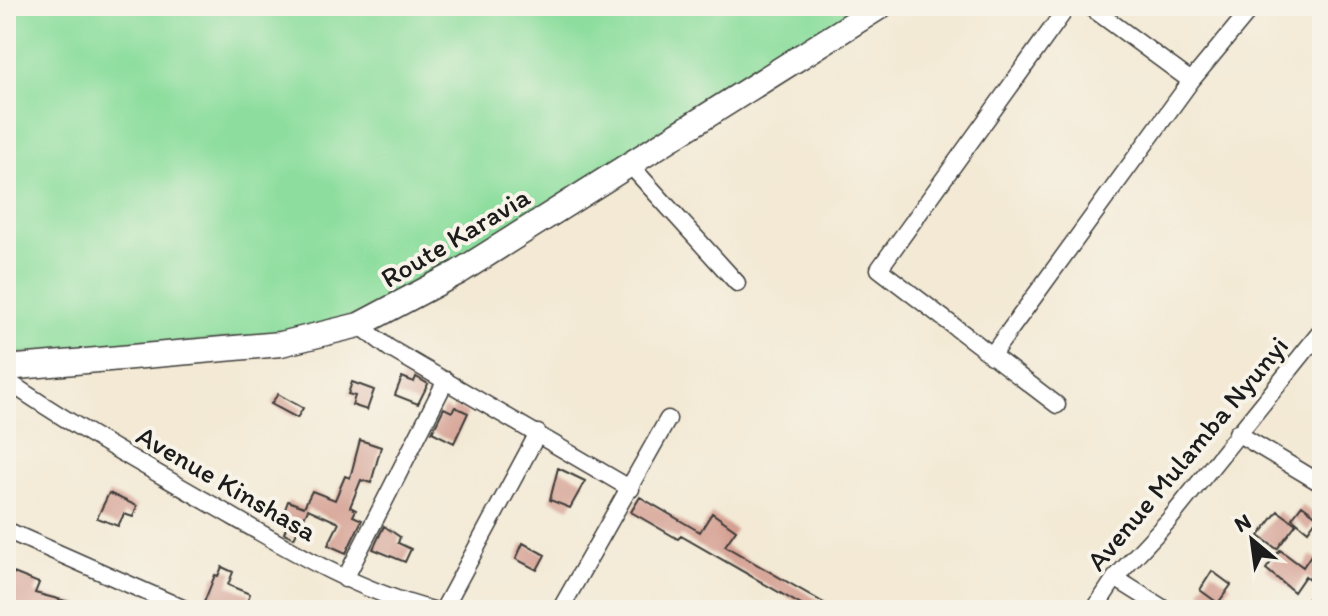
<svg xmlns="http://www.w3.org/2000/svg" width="1328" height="616" font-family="Itim,sans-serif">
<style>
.green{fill:#8dde9e;stroke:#547d5d;stroke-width:2}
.building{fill:#d49e91}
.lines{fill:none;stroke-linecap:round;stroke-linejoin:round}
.street-casing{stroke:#3c3b38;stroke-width:19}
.secondary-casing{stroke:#3c3b38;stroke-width:27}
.street{stroke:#fff;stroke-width:16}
.secondary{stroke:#fff;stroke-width:24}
.labels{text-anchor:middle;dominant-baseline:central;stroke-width:8;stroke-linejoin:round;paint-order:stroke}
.street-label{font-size:28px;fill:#1c1c1c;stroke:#f7f3e8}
</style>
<rect width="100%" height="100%" fill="#f7f3e8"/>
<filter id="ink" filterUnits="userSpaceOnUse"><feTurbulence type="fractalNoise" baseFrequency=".0125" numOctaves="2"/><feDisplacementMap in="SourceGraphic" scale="16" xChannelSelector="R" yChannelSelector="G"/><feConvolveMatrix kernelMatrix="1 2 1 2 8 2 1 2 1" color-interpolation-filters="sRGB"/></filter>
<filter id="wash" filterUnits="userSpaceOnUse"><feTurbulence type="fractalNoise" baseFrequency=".006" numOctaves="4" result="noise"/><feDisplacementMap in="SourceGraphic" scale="32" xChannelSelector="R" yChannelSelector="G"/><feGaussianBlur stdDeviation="1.8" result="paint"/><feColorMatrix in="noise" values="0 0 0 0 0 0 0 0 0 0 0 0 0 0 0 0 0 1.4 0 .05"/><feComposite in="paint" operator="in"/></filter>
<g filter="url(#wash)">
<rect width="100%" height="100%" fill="#f3e9d4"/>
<!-- green -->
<path class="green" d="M 6,6 L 871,6 L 376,310 L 296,334 L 66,353 L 6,354 Z"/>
<g id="blocks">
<!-- building -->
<path class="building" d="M 402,377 L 414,382 L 416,377 L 428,384 L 418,404 L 395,395 Z
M 352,382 L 374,390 L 367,410 L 352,405 L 355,396 L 348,394 Z
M 278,394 L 303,408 L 297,418 L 271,404 Z
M 455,407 L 468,413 L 454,443 L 432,432 L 444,408 L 452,412 Z
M 360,440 L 381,447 L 371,483 L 361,480 L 350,507 L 356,510 L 353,516 L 362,520 L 346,553 L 328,545 L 339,523 L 308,509 L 294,538 L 284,533 L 290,518 L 283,515 L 288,501 L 304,507 L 312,491 L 335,500 L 345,476 L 350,478 Z
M 558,468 L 585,481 L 570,508 L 550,500 Z
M 109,493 L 137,506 L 133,517 L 124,514 L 118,526 L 97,518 Z
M 640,497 L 700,532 L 712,513 L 736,530 L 725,546 L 836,610 L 810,610 L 681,536 L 678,539 L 631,512 Z
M 1302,505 L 1318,517 L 1308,531 L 1292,518 Z
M 1278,511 L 1296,524 L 1277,549 L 1259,536 Z
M 384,526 L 400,537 L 398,543 L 411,549 L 405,562 L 373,549 Z
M 523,543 L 545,555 L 537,570 L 516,559 Z
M 1280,550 L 1303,567 L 1311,555 L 1322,563 L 1322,568 L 1313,582 L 1305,576 L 1294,592 L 1266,569 Z
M 222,567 L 233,572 L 228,585 L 250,594 L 244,610 L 201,610 L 215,575 L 218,576 Z
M 6,570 L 39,583 L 35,593 L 85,606 L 84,610 L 6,610 Z
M 1212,571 L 1231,585 L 1218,603 L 1200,590 Z"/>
</g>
</g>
<g filter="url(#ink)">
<use href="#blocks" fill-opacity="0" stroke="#3c3b38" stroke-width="2"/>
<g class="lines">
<!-- street casing -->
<g class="street-casing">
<path id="street" d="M 1191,81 L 1244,17 L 1245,6
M 631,166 L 737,283
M 359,325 L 389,348 L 631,489
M 991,356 L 1191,81 L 1089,6
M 6,380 C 71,425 140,463 209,503 C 282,545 351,589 433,610
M 1057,405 L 879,269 L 1068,6
M 1237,433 L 1322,484
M 6,530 L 187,610
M 1115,578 L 1166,610
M 345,579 L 446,380
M 443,610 L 538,433
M 560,610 L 668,419
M 1094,610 L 1115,578 L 1169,520 L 1322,330
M 1310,610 L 1322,594"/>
</g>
<!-- secondary casing -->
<g class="secondary-casing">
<path id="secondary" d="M 6,368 L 281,344 L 359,325 L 459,272 L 881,6"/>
</g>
<!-- street -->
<use href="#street" class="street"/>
<!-- secondary -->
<use href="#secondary" class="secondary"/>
</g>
</g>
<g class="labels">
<!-- street labels -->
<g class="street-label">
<text transform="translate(455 237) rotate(-31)">Route Karavia</text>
<text transform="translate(1187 453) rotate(-50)">Avenue Mulamba Nyunyi</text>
<text transform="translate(227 483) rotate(30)">Avenue Kinshasa</text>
</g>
</g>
<!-- margin -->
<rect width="1328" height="616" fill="none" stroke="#f7f3e8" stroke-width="32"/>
<!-- north arrow -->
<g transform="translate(1252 540) rotate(331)" stroke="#f7f3e8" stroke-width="6" paint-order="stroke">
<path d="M0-6L14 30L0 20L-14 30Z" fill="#1c1c1c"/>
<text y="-12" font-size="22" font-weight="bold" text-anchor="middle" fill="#1c1c1c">N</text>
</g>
</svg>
